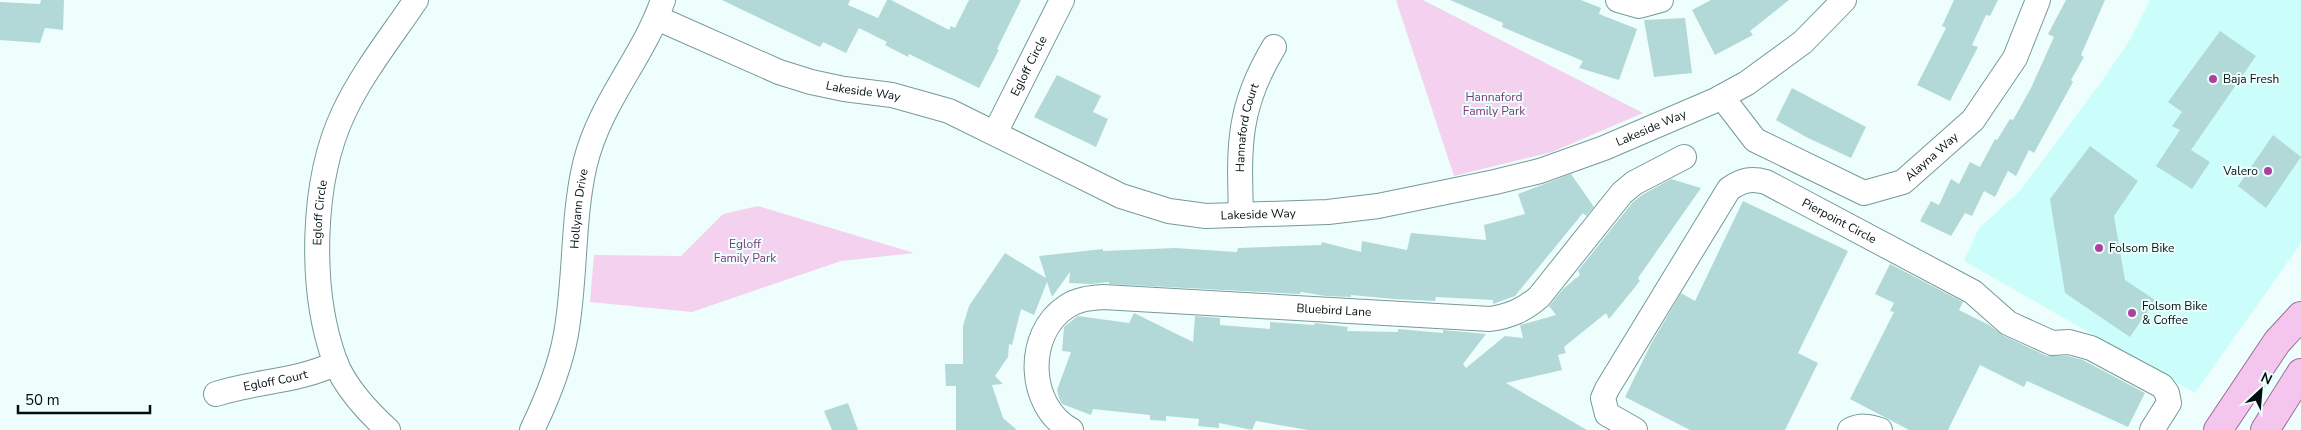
<svg xmlns="http://www.w3.org/2000/svg" width="2301" height="430" font-family="'Nunito Sans',sans-serif">
<style>
.built{fill:#cbfdfb}
.green{fill:#f4d1ee}
.building{fill:#b2d9d8}
.lines{fill:none;stroke-linecap:round;stroke-linejoin:round}
.minor-casing{stroke:#759a99;stroke-width:26}
.major-casing{stroke:#9b6c98;stroke-width:30}
.minor{stroke:#fff;stroke-width:24}
.major{stroke:#f4c5ed;stroke-width:28}
.poi-dot{fill:#ac40a1;stroke:#eefefd;stroke-width:2}
.labels{text-anchor:middle;dominant-baseline:central;stroke-width:4;stroke-linejoin:round;paint-order:stroke}
.street-label{font-size:12px;fill:#030f0f;stroke:#eefefd}
.poi-label{font-size:12px;fill:#030f0f;stroke:#eefefd;text-anchor:start}
.park-label{font-size:12px;fill:#7c3a74;stroke:#eefefd}
</style>
<rect width="100%" height="100%" fill="#eefefd"/>
<!-- built -->
<path class="built" d="M 2150,0 L 2301,0 L 2301,243 L 2195,393 L 1964,261 L 1979,228 L 2020,191 L 2104,78 L 2131,38 Z"/>
<!-- green -->
<path class="green" d="M 1396,0 L 1423,0 L 1643,113 L 1552,152 L 1454,176 Z
M 758,206 L 914,253 L 841,261 L 692,312 L 590,302 L 594,255 L 681,256 L 723,214 Z"/>
<!-- building -->
<path class="building" d="M 41,0 L 64,0 L 63,30 L 45,28 L 40,43 L 0,40 L 0,2 L 40,4 Z
M 722,0 L 850,0 L 848,5 L 878,18 L 887,0 L 891,0 L 949,30 L 951,26 L 955,28 L 969,0 L 1021,0 L 997,49 L 999,50 L 979,88 L 909,54 L 908,57 L 885,45 L 887,42 L 859,28 L 846,53 L 823,42 L 820,47 Z
M 1450,0 L 1581,0 L 1601,8 L 1599,14 L 1637,29 L 1619,80 L 1579,68 L 1583,61 L 1502,27 L 1503,23 Z
M 1711,0 L 1789,0 L 1750,31 L 1753,35 L 1715,55 L 1692,10 Z
M 1954,0 L 1998,0 L 1990,16 L 1986,15 L 1972,45 L 1978,47 L 1950,101 L 1917,85 L 1946,28 L 1942,26 Z
M 2066,0 L 2105,0 L 2081,55 L 2084,57 L 2071,80 L 2073,82 L 2034,153 L 2029,150 L 2016,176 L 2008,171 L 1995,197 L 1984,191 L 1972,216 L 1965,213 L 1951,236 L 1920,221 L 1931,201 L 1939,205 L 1951,179 L 1959,184 L 1970,162 L 1980,167 L 1995,139 L 1997,140 L 2010,119 L 2013,120 L 2031,88 L 2054,37 L 2048,34 Z
M 1685,18 L 1692,73 L 1654,77 L 1644,20 Z
M 2220,31 L 2256,56 L 2191,150 L 2210,162 L 2192,189 L 2156,166 L 2180,130 L 2172,126 L 2182,112 L 2168,102 Z
M 1057,75 L 1101,96 L 1093,112 L 1108,119 L 1096,147 L 1034,117 Z
M 1792,88 L 1866,127 L 1851,158 L 1808,138 L 1776,120 Z
M 2273,135 L 2301,157 L 2266,208 L 2238,186 Z
M 2090,146 L 2138,181 L 2114,216 L 2125,280 L 2155,300 L 2130,337 L 2065,293 L 2050,199 Z
M 1571,174 L 1594,207 L 1586,216 L 1583,213 L 1515,296 L 1493,304 L 1493,300 L 1436,297 L 1435,301 L 1394,299 L 1351,295 L 1351,297 L 1325,296 L 1301,292 L 1300,294 L 1109,284 L 1109,282 L 1091,284 L 1069,283 L 1070,272 L 1052,297 L 1047,282 L 1034,315 L 1021,309 L 1012,345 L 1009,344 L 1008,357 L 995,376 L 1003,384 L 992,385 L 1003,418 L 1017,430 L 956,430 L 956,386 L 946,386 L 945,364 L 963,364 L 963,326 L 969,306 L 1005,253 L 1046,278 L 1039,256 L 1103,249 L 1103,251 L 1175,248 L 1237,252 L 1238,248 L 1321,245 L 1322,242 L 1361,252 L 1362,241 L 1407,250 L 1411,233 L 1486,240 L 1484,225 L 1525,214 L 1518,194 Z
M 1671,179 L 1701,188 L 1638,278 L 1640,281 L 1609,319 L 1606,313 L 1564,347 L 1566,353 L 1558,355 L 1562,370 L 1506,383 L 1587,430 L 1308,430 L 1256,421 L 1252,430 L 1219,423 L 1219,428 L 1198,426 L 1199,419 L 1166,416 L 1166,421 L 1150,420 L 1150,415 L 1093,409 L 1091,415 L 1062,404 L 1059,398 L 1057,390 L 1071,352 L 1062,351 L 1064,327 L 1078,316 L 1129,323 L 1134,313 L 1193,342 L 1195,316 L 1220,318 L 1220,325 L 1270,329 L 1270,322 L 1314,325 L 1315,323 L 1348,327 L 1347,331 L 1398,332 L 1398,329 L 1443,333 L 1443,330 L 1486,334 L 1463,364 L 1466,368 L 1505,336 L 1523,338 L 1520,325 L 1556,315 L 1549,306 L 1563,289 L 1580,275 L 1578,271 L 1632,203 L 1642,195 Z
M 1743,201 L 1848,251 L 1798,353 L 1818,363 L 1785,430 L 1690,430 L 1625,397 L 1651,344 L 1681,293 L 1695,301 Z
M 1890,264 L 1963,302 L 1959,310 L 1989,325 L 2002,335 L 2047,356 L 2068,356 L 2083,360 L 2145,393 L 2128,427 L 2027,381 L 2024,387 L 1980,365 L 1948,430 L 1909,430 L 1850,399 L 1894,312 L 1890,311 L 1894,303 L 1875,294 Z
M 848,403 L 858,430 L 832,430 L 824,411 Z"/>
<g class="lines">
<!-- minor casing -->
<g class="minor-casing">
<g id="minor">
<path d="M 1618,0 L 1639,6 L 1661,0"/>
<path id="s1" d="M 657,18 L 779,72 L 811,82 L 844,89 L 892,95 L 949,111 L 1121,196 L 1169,211 L 1206,216 L 1328,212 L 1378,206 L 1495,182 L 1540,171 L 1604,148 L 1716,100 L 1747,83 L 1803,42 L 1844,0"/>
<path id="s2" d="M 1722,97 L 1755,140 L 1864,193 L 1903,182 L 1973,120 L 2015,58 L 2038,0"/>
<path id="s3" d="M 995,133 L 1062,0"/>
<path id="s4" d="M 1241,215 C 1239,147 1237,108 1274,47"/>
<path id="s5" d="M 216,394 C 255,381 298,382 336,363"/>
<path id="s6" d="M 388,430 C 369,413 344,386 335,361 C 309,290 311,181 344,112 C 363,72 391,37 416,0"/>
<path id="s7" d="M 532,430 C 547,399 560,368 566,334 C 576,278 572,219 585,164 C 600,102 643,58 663,0"/>
<path id="s8" d="M 1071,430 C 1027,406 1025,334 1066,307 C 1077,299 1090,298 1103,297 L 1490,319 C 1510,316 1524,310 1539,297 L 1622,193 L 1634,183 L 1684,157"/>
<path id="s9" d="M 1635,430 L 1607,414 L 1603,398 L 1607,389 L 1729,189 C 1742,180 1751,178 1766,182 L 1973,292 L 2008,323 L 2052,343 L 2069,342 L 2091,348 L 2162,386 L 2167,393 L 2169,403 L 2152,430"/>
<path d="M 1850,430 C 1861,425 1868,426 1880,430"/>
</g>
</g>
<!-- major casing -->
<g class="major-casing">
<path id="major" d="M 2218,430 L 2277,342 L 2301,316
M 2265,430 L 2301,373"/>
</g>
<!-- minor -->
<use href="#minor" class="minor"/>
<!-- major -->
<use href="#major" class="major"/>
</g>
<!-- markers -->
<g class="poi-dot">
<circle cx="2213" cy="79" r="5"/>
<circle cx="2268" cy="171" r="5"/>
<circle cx="2099" cy="248" r="5"/>
<circle cx="2132" cy="313" r="5"/>
</g>
<g class="labels">
<!-- street labels -->
<g class="street-label">
<text stroke="none"><textPath href="#s3" startOffset="75">Egloff Circle</textPath></text>
<text stroke="none"><textPath href="#s1" startOffset="220">Lakeside Way</textPath></text>
<text stroke="none"><textPath href="#s1" startOffset="1045">Lakeside Way</textPath></text>
<text stroke="none"><textPath href="#s4" startOffset="88">Hannaford Court</textPath></text>
<text stroke="none"><textPath href="#s2" startOffset="254">Alayna Way</textPath></text>
<text stroke="none"><textPath href="#s7" startOffset="228">Hollyann Drive</textPath></text>
<text stroke="none"><textPath href="#s6" startOffset="238">Egloff Circle</textPath></text>
<text stroke="none"><textPath href="#s1" startOffset="640">Lakeside Way</textPath></text>
<text stroke="none"><textPath href="#s9" startOffset="415">Pierpoint Circle</textPath></text>
<text stroke="none"><textPath href="#s8" startOffset="415">Bluebird Lane</textPath></text>
<text stroke="none"><textPath href="#s5" startOffset="61">Egloff Court</textPath></text>
</g>
<!-- poi labels -->
<g class="poi-label">
<text x="2223" y="79">Baja Fresh</text>
<text x="2258" y="171" text-anchor="end">Valero</text>
<text x="2109" y="248">Folsom Bike</text>
<text x="2142" y="306">Folsom Bike<tspan x="2142" dy="14">&amp; Coffee</tspan></text>
</g>
<!-- park labels -->
<g class="park-label">
<text x="1494" y="97">Hannaford<tspan x="1494" dy="14">Family Park</tspan></text>
<text x="745" y="244">Egloff<tspan x="745" dy="14">Family Park</tspan></text>
</g>
</g>
<!-- north arrow -->
<g transform="translate(2261 390) rotate(26)" stroke="#eefefd" stroke-width="4" paint-order="stroke">
<path d="M0-4L9 19L0 12L-9 19Z" fill="#030f0f"/>
<text y="-8" font-size="14" font-weight="bold" text-anchor="middle" fill="#030f0f">N</text>
</g>
<!-- scale -->
<path d="M18 405v8h132v-8" fill="none" stroke="#030f0f" stroke-width="2.5"/>
<text x="25" y="405" font-size="15" fill="#030f0f" stroke="#eefefd" stroke-width="4" paint-order="stroke">50 m</text>
</svg>
